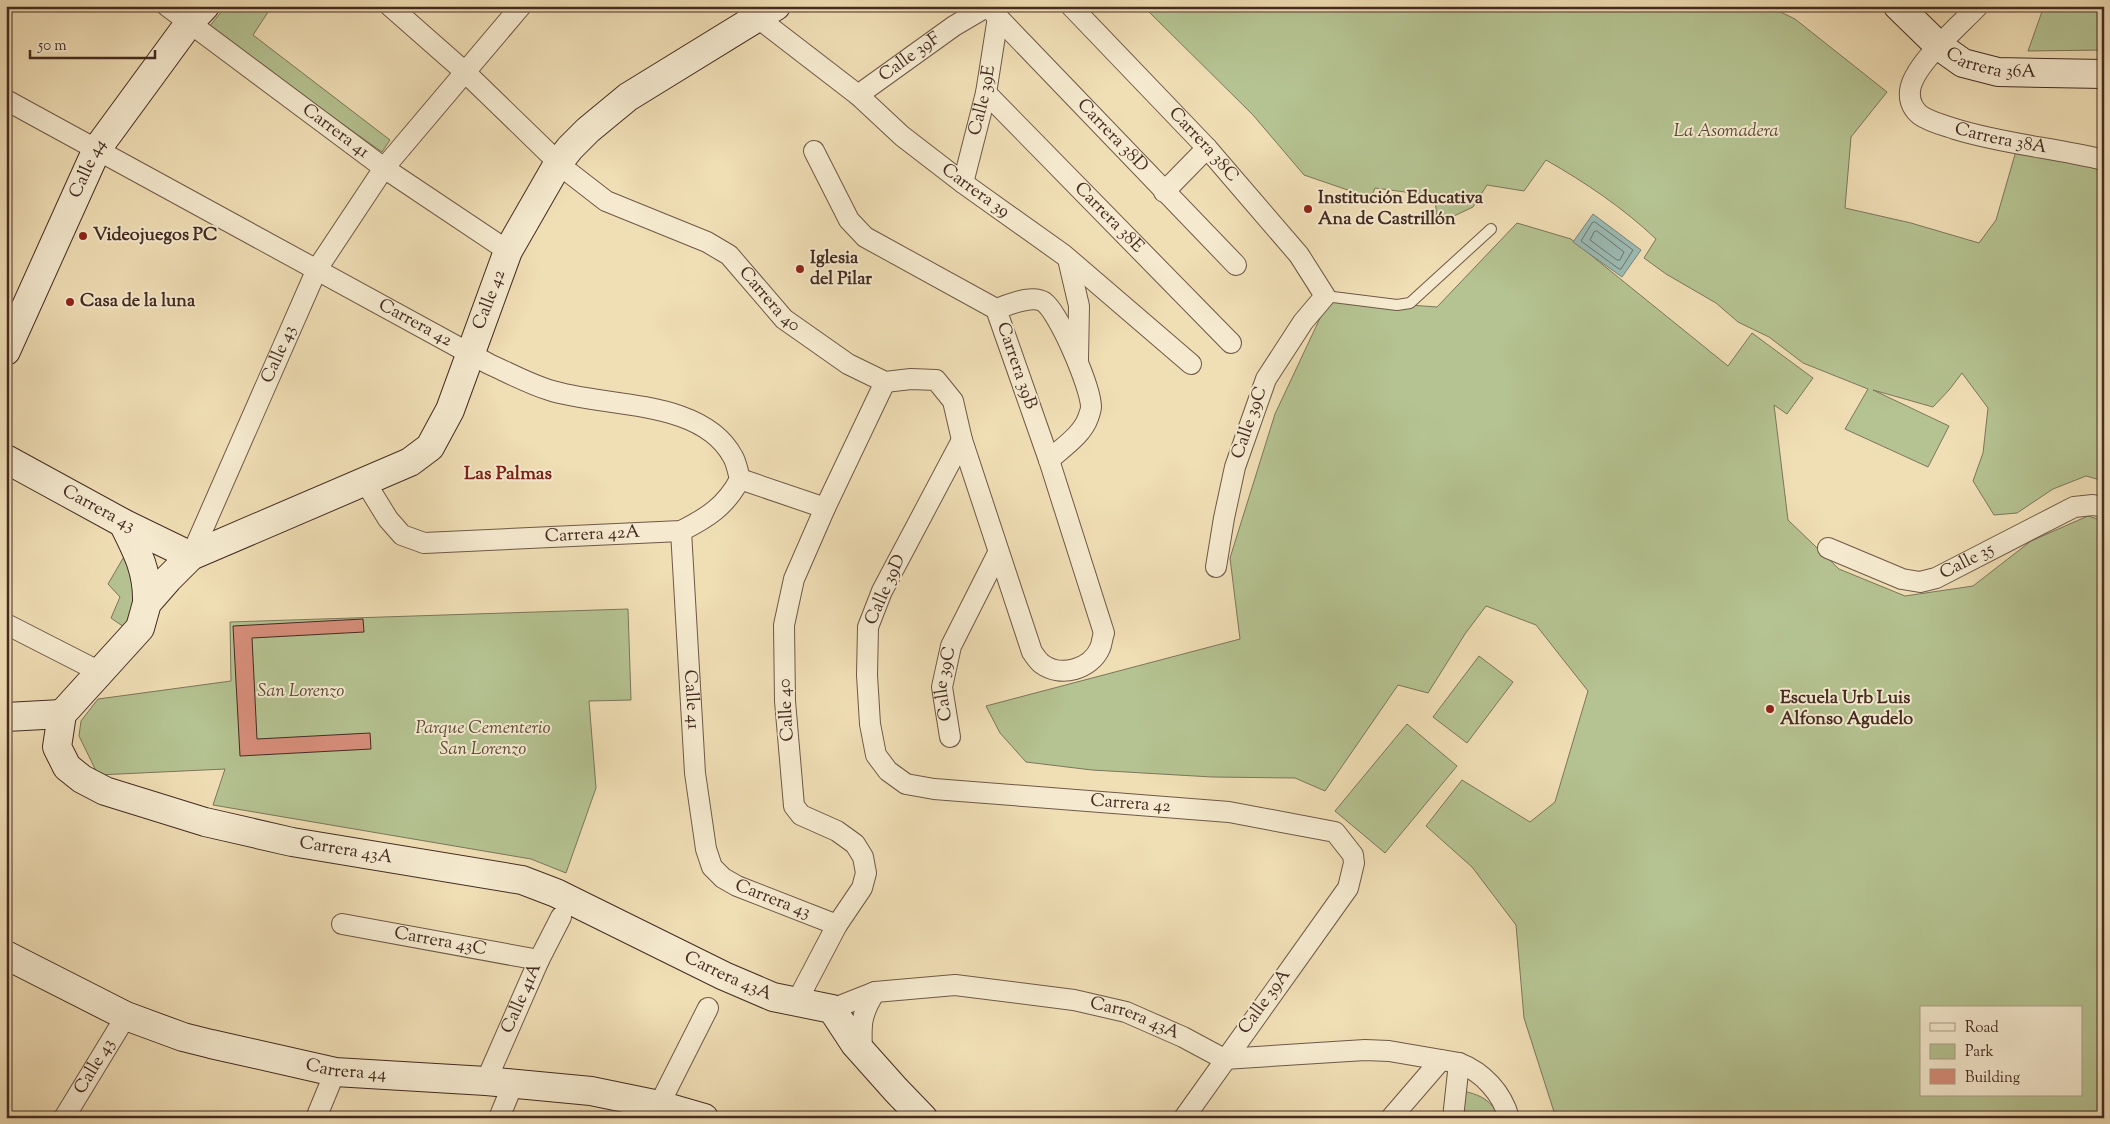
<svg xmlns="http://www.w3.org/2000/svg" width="2110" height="1124" font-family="'Sorts Mill Goudy',serif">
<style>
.green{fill:#b5c291;stroke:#7c765a;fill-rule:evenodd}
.water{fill:#9bbbb4;stroke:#78817a}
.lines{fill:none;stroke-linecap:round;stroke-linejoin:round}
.shore{stroke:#70736b;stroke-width:1}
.building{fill:#d78e7b;stroke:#442b22}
.lane-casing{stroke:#6f5847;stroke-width:12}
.street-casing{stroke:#6f5847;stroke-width:22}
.secondary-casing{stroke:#442b22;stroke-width:30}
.lane{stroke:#f5eacf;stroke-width:10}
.street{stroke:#f5eacf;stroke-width:20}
.secondary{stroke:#f5eacf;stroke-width:28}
.poi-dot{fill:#8f2418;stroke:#f5eacf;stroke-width:2}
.labels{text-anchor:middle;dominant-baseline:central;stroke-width:4;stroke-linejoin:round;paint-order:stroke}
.street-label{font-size:18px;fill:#442b22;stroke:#f5eacf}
.park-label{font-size:18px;font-style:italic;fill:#5b4938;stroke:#f5eacf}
.poi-label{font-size:18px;font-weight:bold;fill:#442b22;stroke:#f5eacf;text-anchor:start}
.neighbourhood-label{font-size:19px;font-weight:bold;fill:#7a1f14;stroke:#f5eacf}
</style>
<rect width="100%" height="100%" fill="#f0deb5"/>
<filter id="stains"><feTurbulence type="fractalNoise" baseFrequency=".004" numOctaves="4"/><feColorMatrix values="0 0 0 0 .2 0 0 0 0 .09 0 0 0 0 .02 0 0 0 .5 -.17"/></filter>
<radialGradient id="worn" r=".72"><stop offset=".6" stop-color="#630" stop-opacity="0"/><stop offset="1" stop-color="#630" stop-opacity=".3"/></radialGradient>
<!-- green -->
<path class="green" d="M 226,6 L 272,6 L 253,35 L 390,140 L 382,152 L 208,28 Z
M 1143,6 L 1768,6 L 1795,19 L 1887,92 L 1851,137 L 1845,208 L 1911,223 L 1979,243 L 1996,220 L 2016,151 L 2104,168 L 2104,481 L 2086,476 L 2053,489 L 2017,513 L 1994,515 L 1973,481 L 1983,453 L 1988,408 L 1962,373 L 1949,390 L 1933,407 L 1873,390 L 1949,426 L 1928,467 L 1845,429 L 1868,389 L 1803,363 L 1769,337 L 1738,322 L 1716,303 L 1666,274 L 1644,258 L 1656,239 C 1622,207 1586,183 1546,160 L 1524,191 L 1487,185 L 1473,207 L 1437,224 L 1435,196 L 1375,188 L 1371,198 L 1304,175 L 1253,115 Z
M 2044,6 L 2103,6 L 2104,50 L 2028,51 Z
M 1517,223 L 1571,239 L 1728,366 L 1752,333 L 1813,378 L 1787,414 L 1774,405 L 1788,520 L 1839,569 L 1905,596 L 1973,586 L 2031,541 L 2088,516 L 2104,521 L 2104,1118 L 1556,1118 L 1524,1018 L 1516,925 L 1472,867 L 1426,826 L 1462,780 L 1530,822 L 1555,802 L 1588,691 L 1536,625 L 1486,606 L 1465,634 L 1428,693 L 1398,685 L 1325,791 L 1295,778 L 1212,777 L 1092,770 L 1026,762 L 1000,733 L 986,706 L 1240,639 L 1230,558 L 1275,414 L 1329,299 L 1437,307 ZM 1921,1008 L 2081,1008 L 2081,1095 L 1921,1095 Z
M 129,548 L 137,575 L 133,615 L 124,627 L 111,618 L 120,597 L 108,584 Z
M 628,609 L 631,700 L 589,701 L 596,788 L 566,873 L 531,859 L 213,805 L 225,769 L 98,775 L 79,736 L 81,721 L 98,699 L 231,681 L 230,622 Z
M 1479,656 L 1513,682 L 1467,743 L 1433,717 Z
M 1407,724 L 1457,766 L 1385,853 L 1335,811 Z
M 1463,1091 C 1481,1095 1491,1100 1500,1118 L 1460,1118 Z"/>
<!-- water -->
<path class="water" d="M 1593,214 L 1641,250 L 1622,277 L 1573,242 Z"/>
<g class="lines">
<!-- shore -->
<path class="shore" d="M 1595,222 L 1633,250 L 1621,269 L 1619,269 L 1581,241 L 1592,223 Z
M 1597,231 L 1624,252 L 1620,260 L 1617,260 L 1590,240 L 1594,232 Z"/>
</g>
<!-- building -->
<path class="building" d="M 363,619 L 364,632 L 252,638 L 257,739 L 370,733 L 371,749 L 240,756 L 233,626 Z"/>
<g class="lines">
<!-- lane casing -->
<g class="lane-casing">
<path id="lane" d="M 1325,296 L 1397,305 L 1410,303 L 1491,229"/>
</g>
<!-- street casing -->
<g class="street-casing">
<g id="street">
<path id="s1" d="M 167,6 L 384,168 L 508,251"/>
<path id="s2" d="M 390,6 L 465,72 L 566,170 L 606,201 L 707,242 L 729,255 L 784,319 L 848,364 L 885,382 L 911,379 L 936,380 L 953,401 L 962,440 L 1032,652 C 1035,656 1038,661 1042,664 C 1061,678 1091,669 1100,648 C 1102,644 1102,638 1104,633 L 1049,460 L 996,309 L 865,237 L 849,220 L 814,151"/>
<path id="s3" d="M 1071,6 L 1207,148 L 1299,255 L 1325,296 L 1303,322 L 1266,379 L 1235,467 L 1224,518 L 1216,567"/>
<path id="s4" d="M 1978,6 C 1960,25 1912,66 1910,91 C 1909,101 1913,109 1920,115 C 1930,122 1943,125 1955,129 C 2003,144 2055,148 2104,160"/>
<path id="s5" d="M 988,7 L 1236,265"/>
<path id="s6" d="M 758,18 L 858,95 L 902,136 L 963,183 L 1064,255 L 1191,364"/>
<path id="s7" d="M 986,93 L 1231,343"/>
<path id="s8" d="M 858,95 L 954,26 L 988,6"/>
<path id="s9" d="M 6,100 L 489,364 C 509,373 529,384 549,390 C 604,408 702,398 733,457 C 737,464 738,473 740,479"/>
<path id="s10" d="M 963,183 L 986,93 L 998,17"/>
<path d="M 1164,192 L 1207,148"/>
<path d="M 1068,259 L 1079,306 L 1078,359"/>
<path d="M 996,309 C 1009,305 1032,294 1044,302 C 1059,313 1091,388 1091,407 C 1091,410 1089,415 1088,418 C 1082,435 1063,447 1049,460"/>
<path id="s11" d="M 962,440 L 882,591 L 868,627 L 867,675 L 870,724 L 876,755 L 888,771 L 906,784 L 934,789 L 1229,812 L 1335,832 L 1353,855 L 1354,863 L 1348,888 L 1184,1118"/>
<path d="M 740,479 L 825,508"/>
<path id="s12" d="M 364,480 L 388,519 L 402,535 L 424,543 L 681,531 C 707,518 726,506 740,479"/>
<path id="s13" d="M 681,531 L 695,773 L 706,849 L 712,867 L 723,878 L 737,886 L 837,925"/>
<path id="s14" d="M 1828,548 L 1902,579 L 1920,582 L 1936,578 L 2074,507 L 2093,505 L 2104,507"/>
<path id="s15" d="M 191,556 L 317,269 L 384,168 L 521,6"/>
<path d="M 6,624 L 100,672"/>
<path id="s16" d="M 950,737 L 942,687 L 951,646 L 998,553"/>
<path id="s17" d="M 342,924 L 539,960"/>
<path d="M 796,1003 L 837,925 L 862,888 L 866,873 L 863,857 L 855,844 L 837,831 L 801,815 L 794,806 L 785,701 L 784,625 L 794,579 L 825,508 L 885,382"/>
<path id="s18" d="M 832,1009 L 875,992 L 955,985 L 1074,1000 L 1126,1012 L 1183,1037 L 1224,1059 L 1365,1050 L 1389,1051 L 1459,1063 C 1483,1072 1502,1093 1509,1118"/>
<path d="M 862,1052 C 861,1025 860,1016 875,992"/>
<path id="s19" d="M 486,1081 L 539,960 L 561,917"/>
<path d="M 659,1105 L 708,1008"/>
<path id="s20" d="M 64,1118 L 126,1016"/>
<path d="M 316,1118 L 335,1072"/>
<path d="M 499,1118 L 513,1084"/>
<path d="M 1391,1118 L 1441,1060"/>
<path d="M 1453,1118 L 1459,1063"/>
</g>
</g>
<!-- secondary casing -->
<g class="secondary-casing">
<g id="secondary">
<path id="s21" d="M 776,6 L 628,97 L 588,130 L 570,148 L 559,162 L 508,251 L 450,410 L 430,447 L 410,462 L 191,556 L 168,579 L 147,603 L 140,628 L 62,714 L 57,747 L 67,767 L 82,779 L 105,791 L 205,822 L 292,842 L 522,880 L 556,893 L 724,976 L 773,997 L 832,1009 L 855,1044 L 896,1090 L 923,1118"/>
<path id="s22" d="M 1898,6 L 1939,46 L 1963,63 L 1998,72 L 2104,74"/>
<path id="s23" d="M 6,351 L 97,149 L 190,22 L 205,6"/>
<path id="s24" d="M 6,459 L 123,523 L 191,556"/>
<path d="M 123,523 C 137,551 148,571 147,603"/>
<path d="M 6,717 L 62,714"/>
<path id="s25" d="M 6,955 L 126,1016 L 183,1037 L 211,1044 L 335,1072 L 486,1081 L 591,1091 L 659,1105 L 704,1118"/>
</g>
</g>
<!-- lane -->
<use href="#lane" class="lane"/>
<!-- street -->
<use href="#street" class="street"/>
<!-- secondary -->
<use href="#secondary" class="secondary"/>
</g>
<!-- markers -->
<g class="poi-dot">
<circle cx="1308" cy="209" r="5"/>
<circle cx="83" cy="236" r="5"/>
<circle cx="800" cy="269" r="5"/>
<circle cx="70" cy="302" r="5"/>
<circle cx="1770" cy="709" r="5"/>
</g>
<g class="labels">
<!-- street labels -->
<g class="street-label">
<text stroke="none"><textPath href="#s8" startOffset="64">Calle 39F</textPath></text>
<text stroke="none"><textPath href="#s22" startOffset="114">Carrera 36A</textPath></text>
<text stroke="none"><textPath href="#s10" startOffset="85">Calle 39E</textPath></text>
<text stroke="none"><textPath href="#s1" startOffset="210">Carrera 41</textPath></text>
<text stroke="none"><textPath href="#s5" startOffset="179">Carrera 38D</textPath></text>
<text stroke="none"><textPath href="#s4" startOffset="222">Carrera 38A</textPath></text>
<text stroke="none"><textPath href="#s3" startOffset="192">Carrera 38C</textPath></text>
<text stroke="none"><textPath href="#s23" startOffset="200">Calle 44</textPath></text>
<text stroke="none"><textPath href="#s6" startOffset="278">Carrera 39</textPath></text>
<text stroke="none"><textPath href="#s7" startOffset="175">Carrera 38E</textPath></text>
<text stroke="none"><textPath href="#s2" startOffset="486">Carrera 40</textPath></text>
<text transform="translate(490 300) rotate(-69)">Calle 42</text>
<text stroke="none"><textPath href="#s9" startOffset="466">Carrera 42</textPath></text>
<text stroke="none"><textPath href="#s15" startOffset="220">Calle 43</textPath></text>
<text transform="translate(1016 366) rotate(71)">Carrera 39B</text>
<text transform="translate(1250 423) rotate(-71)">Calle 39C</text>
<text stroke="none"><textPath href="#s24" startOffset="105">Carrera 43</textPath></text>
<text stroke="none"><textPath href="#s12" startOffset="259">Carrera 42A</textPath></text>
<text stroke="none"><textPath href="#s14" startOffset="150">Calle 35</textPath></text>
<text transform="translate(886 590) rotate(-66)">Calle 39D</text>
<text stroke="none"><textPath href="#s16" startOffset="54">Calle 39C</textPath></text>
<text stroke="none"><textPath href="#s13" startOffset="169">Calle 41</textPath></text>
<text transform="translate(787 710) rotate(-93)">Calle 40</text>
<text stroke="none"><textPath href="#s11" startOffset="606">Carrera 42</textPath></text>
<text stroke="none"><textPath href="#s21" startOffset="1402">Carrera 43A</textPath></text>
<text stroke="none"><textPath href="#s13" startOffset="408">Carrera 43</textPath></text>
<text stroke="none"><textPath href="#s17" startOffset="100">Carrera 43C</textPath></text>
<text stroke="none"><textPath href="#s21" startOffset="1808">Carrera 43A</textPath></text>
<text stroke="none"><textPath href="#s19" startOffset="90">Calle 41A</textPath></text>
<text transform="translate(1265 1002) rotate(-54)">Calle 39A</text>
<text stroke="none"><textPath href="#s18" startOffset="310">Carrera 43A</textPath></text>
<text stroke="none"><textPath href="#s20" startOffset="60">Calle 43</textPath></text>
<text stroke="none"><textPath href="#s25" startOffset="362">Carrera 44</textPath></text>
</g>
<!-- park labels -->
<g class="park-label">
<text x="1726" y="132">La Asomadera</text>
<text x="301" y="692">San Lorenzo</text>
<text x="483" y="729">Parque Cementerio<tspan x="483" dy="21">San Lorenzo</tspan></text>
</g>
<!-- poi labels -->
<g class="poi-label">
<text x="1318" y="199">Institución Educativa<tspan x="1318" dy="21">Ana de Castrillón</tspan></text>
<text x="93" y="236">Videojuegos PC</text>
<text x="810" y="259">Iglesia<tspan x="810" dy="21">del Pilar</tspan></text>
<text x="80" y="302">Casa de la luna</text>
<text x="1780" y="699">Escuela Urb Luis<tspan x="1780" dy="21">Alfonso Agudelo</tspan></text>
</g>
<!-- neighbourhood labels -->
<g class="neighbourhood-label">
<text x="508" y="474">Las Palmas</text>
</g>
</g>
<!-- margin -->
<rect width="2110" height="1124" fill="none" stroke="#f0deb5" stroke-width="25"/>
<rect x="8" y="8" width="2095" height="1109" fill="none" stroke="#442b22" stroke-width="2.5"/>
<rect x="12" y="12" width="2085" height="1099" fill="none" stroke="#442b22"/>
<!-- legend -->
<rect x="1920" y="1006" width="162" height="90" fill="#f5eacf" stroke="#ae9e8a"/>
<rect x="1930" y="1023" width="25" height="8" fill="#f5eacf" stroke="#ae9e8a"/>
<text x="1965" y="1032" font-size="15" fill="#442b22">Road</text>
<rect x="1930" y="1044" width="25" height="15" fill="#b5c291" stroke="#ae9e8a"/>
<text x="1965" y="1056" font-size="15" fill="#442b22">Park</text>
<rect x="1930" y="1069" width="25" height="15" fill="#d78e7b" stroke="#ae9e8a"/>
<text x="1965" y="1082" font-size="15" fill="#442b22">Building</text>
<!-- scale -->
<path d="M30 50v8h125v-8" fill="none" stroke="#442b22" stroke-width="2.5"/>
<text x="38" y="50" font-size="15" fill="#442b22" stroke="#f5eacf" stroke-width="4" paint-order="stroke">50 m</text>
<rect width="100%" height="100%" filter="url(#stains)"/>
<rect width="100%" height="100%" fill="url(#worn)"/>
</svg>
